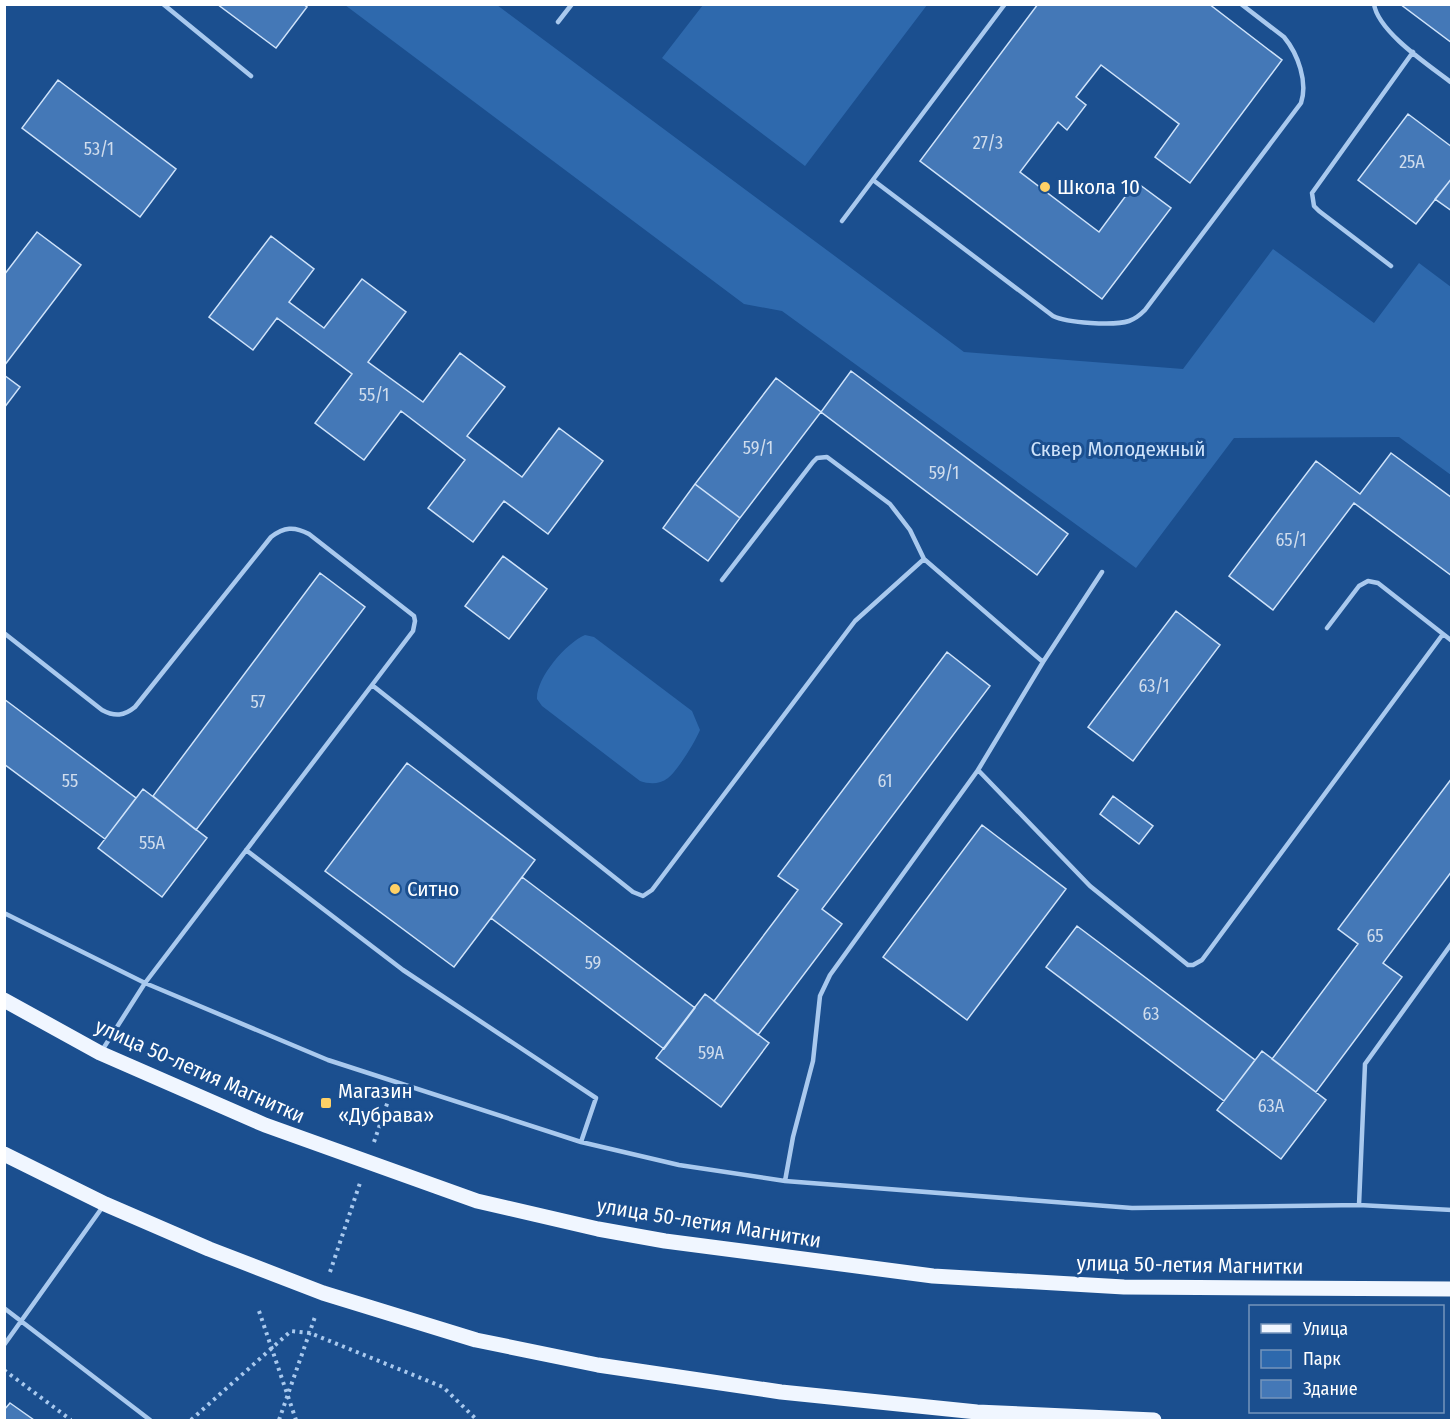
<svg xmlns="http://www.w3.org/2000/svg" width="1456" height="1425" font-family="'Fira Sans Condensed',sans-serif">
<style>
.green{fill:#2e69ad}
.building{fill:#4478b7;stroke:#cfe3fa;stroke-width:1.5}
.lines{fill:none;stroke-linecap:round;stroke-linejoin:round}
.path{stroke:#a9c9ee;stroke-width:4;stroke-dasharray:3 4.5;stroke-linecap:butt}
.service{stroke:#a9c9ee;stroke-width:4.5}
.primary{stroke:#f0f6ff;stroke-width:15}
.poi-dot{fill:#ffd166;stroke:#1b4f8f;stroke-width:2}
.labels{text-anchor:middle;dominant-baseline:central;stroke-width:6;stroke-linejoin:round;paint-order:stroke}
.number-label{font-size:18px;fill:#d0dded}
.poi-label{font-size:21px;fill:#fff;stroke:#1b4f8f;text-anchor:start}
.park-label{font-size:21px;fill:#cfe3fa;stroke:#1b4f8f}
.street-label{font-size:21px;fill:#fff;stroke:#1b4f8f}
</style>
<rect width="100%" height="100%" fill="#1b4f8f"/>
<!-- green -->
<path class="green" d="M 345,5 L 497,5 L 964,352 L 1183,369 L 1273,249 L 1374,323 L 1419,263 L 1451,287 L 1451,475 L 1399,437 L 1234,438 L 1136,568 L 782,311 L 744,304 Z
M 703,5 L 703,4 L 927,5 L 805,166 L 662,58 Z
M 585,635 L 594,637 L 692,711 L 700,730 C 695,742 678,770 668,778 C 659,785 649,784 640,781 L 542,706 L 537,699 C 536,678 566,643 585,635 Z"/>
<!-- building -->
<path class="building" d="M 217,4 L 303,4 L 307,7 L 276,48 Z
M 1038,4 L 1209,4 L 1282,60 L 1190,183 L 1155,157 L 1179,124 L 1101,65 L 1076,97 L 1086,105 L 1067,130 L 1058,122 L 1020,172 L 1099,232 L 1136,182 L 1171,208 L 1102,299 L 920,161 Z
M 1400,4 L 1452,4 L 1452,43 Z
M 58,80 L 176,169 L 140,217 L 22,128 Z
M 1408,114 L 1452,147 L 1452,178 L 1416,224 L 1358,180 Z
M 1452,178 L 1452,211 L 1435,199 Z
M 37,232 L 81,265 L 4,366 L 4,275 Z
M 271,236 L 314,269 L 289,302 L 324,328 L 362,279 L 406,312 L 368,362 L 423,402 L 460,353 L 505,387 L 467,436 L 522,477 L 559,428 L 603,461 L 548,534 L 504,501 L 473,542 L 428,508 L 465,460 L 401,411 L 364,460 L 315,423 L 352,374 L 277,318 L 253,350 L 209,317 Z
M 851,371 L 1068,534 L 1037,575 L 821,412 Z
M 4,375 L 20,387 L 4,408 Z
M 776,378 L 821,412 L 740,518 L 695,484 Z
M 1391,453 L 1452,498 L 1452,576 L 1354,503 L 1273,610 L 1229,576 L 1316,461 L 1360,494 Z
M 695,484 L 740,518 L 708,561 L 663,528 Z
M 503,556 L 547,589 L 509,639 L 465,606 Z
M 320,573 L 365,607 L 196,830 L 153,796 Z
M 1176,611 L 1220,645 L 1133,761 L 1088,727 Z
M 947,652 L 990,686 L 822,909 L 842,924 L 758,1035 L 714,1001 L 798,890 L 778,876 Z
M 4,699 L 136,798 L 105,839 L 4,764 Z
M 407,763 L 535,860 L 454,967 L 325,871 Z
M 1452,778 L 1452,871 L 1383,963 L 1402,977 L 1316,1092 L 1272,1059 L 1358,944 L 1338,929 Z
M 143,789 L 207,838 L 162,897 L 98,848 Z
M 1113,796 L 1153,826 L 1139,844 L 1100,814 Z
M 982,825 L 1066,889 L 967,1020 L 883,957 Z
M 522,877 L 695,1008 L 664,1049 L 491,918 Z
M 1077,926 L 1255,1060 L 1224,1101 L 1046,967 Z
M 705,994 L 769,1043 L 721,1107 L 656,1058 Z
M 1262,1051 L 1326,1100 L 1281,1159 L 1217,1110 Z
M 10,1403 L 34,1420 L 4,1420 L 4,1410 Z"/>
<g class="lines">
<!-- path -->
<path class="path" d="M 374,1142 L 389,1098
M 330,1272 L 360,1183
M 259,1311 L 296,1420
M 4,1370 L 71,1420
M 191,1420 L 291,1331 L 310,1333 L 443,1387 L 477,1420
M 279,1420 L 316,1314"/>
<!-- service -->
<path class="service" d="M 163,4 L 251,76
M 1374,4 C 1378,32 1430,66 1452,83
M 558,22 L 572,4
M 873,180 L 1053,316 C 1067,323 1114,326 1129,321 C 1135,319 1140,315 1145,310 L 1301,103 C 1308,82 1298,54 1284,37 L 1241,4
M 842,221 L 1005,4
M 1391,266 L 1319,211 L 1314,206 L 1312,193 L 1413,52
M 1102,572 L 1043,662 L 978,770 L 1090,886 L 1188,965 L 1193,965 L 1202,960 L 1443,634
M 722,580 L 813,462 L 817,458 L 827,457 L 890,504 L 910,530 L 924,559 L 1043,662
M 1327,628 L 1359,586 L 1368,581 L 1378,583 L 1452,641
M 4,633 L 102,710 C 115,717 124,716 135,707 L 271,537 C 284,527 294,526 309,534 L 414,616 L 415,621 L 413,631 L 372,685 L 633,892 L 643,896 L 652,890 L 855,621 L 924,559
M 246,850 L 403,970 L 596,1098 L 581,1142
M 4,913 L 145,983 L 328,1060 L 581,1142 L 679,1165 L 785,1181 L 1132,1208 L 1359,1205 L 1452,1210
M 101,1052 L 145,983 L 372,685
M 785,1181 L 793,1137 L 813,1061 L 820,996 L 830,975 L 978,770
M 1359,1205 L 1365,1064 L 1452,943
M 4,1308 L 150,1420
M 4,1345 L 104,1205"/>
<!-- primary -->
<path class="primary" d="M 4,1000 L 100,1053 L 265,1125 L 477,1201 L 598,1229 L 665,1241 L 933,1276 L 1124,1287 L 1452,1289
M 4,1154 L 105,1204 L 209,1249 L 323,1293 L 476,1340 L 598,1365 L 781,1392 L 977,1412 L 1154,1420"/>
</g>
<!-- markers -->
<g class="poi-dot">
<circle cx="1045" cy="187" r="6"/>
<circle cx="395" cy="889" r="6"/>
<rect x="320" y="1097" width="12" height="12" rx="3"/>
</g>
<g class="labels">
<!-- number labels -->
<g class="number-label">
<text x="988" y="143">27/3</text>
<text x="99" y="149">53/1</text>
<text x="1412" y="162">25А</text>
<text x="374" y="395">55/1</text>
<text x="758" y="448">59/1</text>
<text x="944" y="473">59/1</text>
<text x="1291" y="540">65/1</text>
<text x="1154" y="686">63/1</text>
<text x="258" y="702">57</text>
<text x="70" y="781">55</text>
<text x="885" y="781">61</text>
<text x="152" y="843">55А</text>
<text x="1375" y="936">65</text>
<text x="593" y="963">59</text>
<text x="1151" y="1014">63</text>
<text x="711" y="1053">59А</text>
<text x="1271" y="1106">63А</text>
</g>
<!-- poi labels -->
<g class="poi-label">
<text x="1057" y="187">Школа 10</text>
<text x="407" y="889">Ситно</text>
<text x="338" y="1091">Магазин<tspan x="338" dy="24">«Дубрава»</tspan></text>
</g>
<!-- park labels -->
<g class="park-label">
<text x="1118" y="449">Сквер Молодежный</text>
</g>
<!-- street labels -->
<g class="street-label">
<text transform="translate(200 1071) rotate(24)">улица 50-летия Магнитки</text>
<text transform="translate(709 1223) rotate(9)">улица 50-летия Магнитки</text>
<text transform="translate(1190 1265) rotate(1)">улица 50-летия Магнитки</text>
</g>
</g>
<!-- border -->
<rect width="1456" height="1425" fill="none" stroke="#ffffff" stroke-width="12"/>
<!-- legend -->
<rect x="1249" y="1305" width="195" height="108" fill="#1b4f8f" stroke="#7695bc" stroke-width="1.5"/>
<rect x="1261" y="1324" width="30" height="9" fill="#f0f6ff" stroke="#7695bc" stroke-width="1.5"/>
<text x="1303" y="1335" font-size="18" fill="#ffffff">Улица</text>
<rect x="1261" y="1350" width="30" height="18" fill="#2e69ad" stroke="#7695bc" stroke-width="1.5"/>
<text x="1303" y="1365" font-size="18" fill="#ffffff">Парк</text>
<rect x="1261" y="1380" width="30" height="18" fill="#4478b7" stroke="#7695bc" stroke-width="1.5"/>
<text x="1303" y="1395" font-size="18" fill="#ffffff">Здание</text>
</svg>
